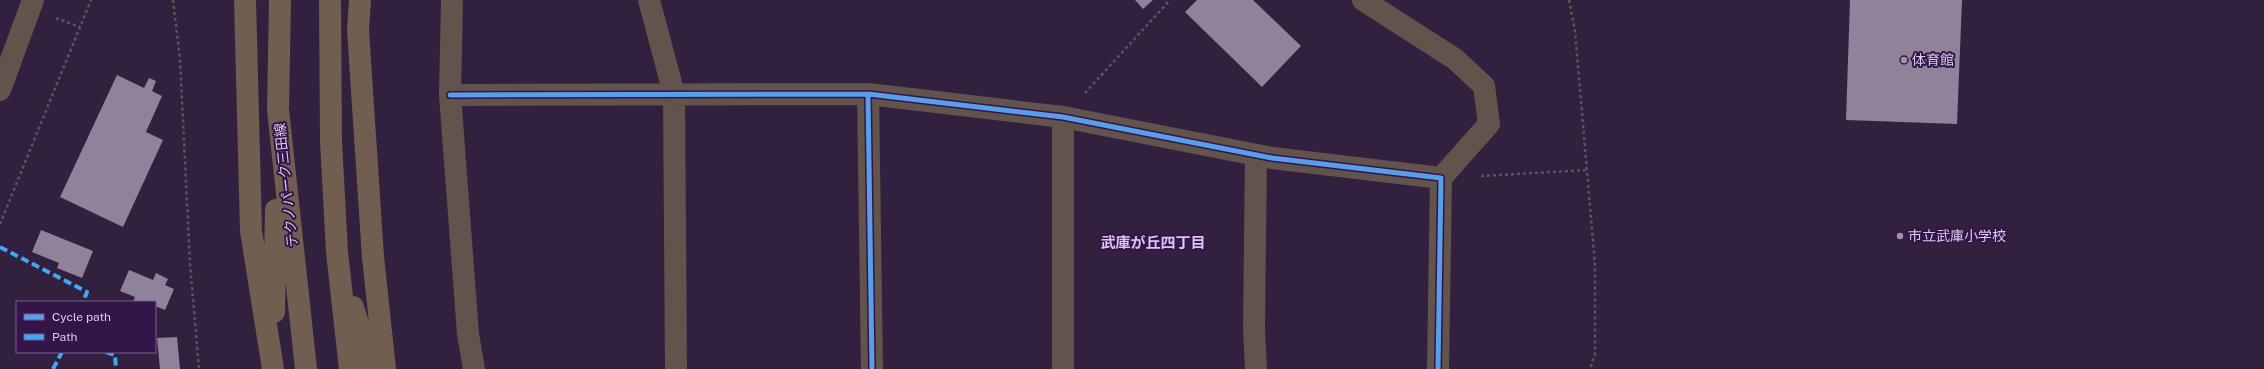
<svg xmlns="http://www.w3.org/2000/svg" width="2264" height="369" font-family="'Public Sans','Noto Sans JP',sans-serif">
<style>
.building{fill:#8f8299}
.lines{fill:none;stroke-linecap:round;stroke-linejoin:round}
.path{stroke:#605355;stroke-width:2.5;stroke-dasharray:3 3;stroke-linecap:butt}
.minor{stroke:#62534c;stroke-width:22}
.major{stroke:#705e51;stroke-width:22}
.quiet{stroke:#3fa9f5;stroke-width:4;stroke-dasharray:8 4;stroke-linecap:butt}
.cycleway-casing{stroke:#33154a;stroke-width:8}
.cycleway{stroke:#5a9eea;stroke-width:5}
.poi-dot{fill:#a090af;stroke:#33154a;stroke-width:1.5}
.labels{text-anchor:middle;dominant-baseline:central;stroke-width:4;stroke-linejoin:round;paint-order:stroke}
.poi-label{font-size:14px;fill:#dbcbec;stroke:#33154a;text-anchor:start}
.street-label{font-size:14px;fill:#dbcbec;stroke:#33154a}
.neighbourhood-label{font-size:15px;font-weight:bold;fill:#dcc2f7;stroke:#33154a}
</style>
<rect width="100%" height="100%" fill="#32213e"/>
<!-- building -->
<path class="building" d="M 1135,0 L 1153,0 L 1143,9 Z
M 1197,0 L 1253,0 L 1301,46 L 1262,87 L 1185,12 Z
M 1850,0 L 1962,0 L 1957,124 L 1846,120 Z
M 117,75 L 144,88 L 149,78 L 156,81 L 152,91 L 162,96 L 146,132 L 163,140 L 123,227 L 60,197 Z
M 41,230 L 93,251 L 82,278 L 57,268 L 59,263 L 32,252 Z
M 129,270 L 153,280 L 156,273 L 168,279 L 165,285 L 174,289 L 165,310 L 155,306 L 155,302 L 133,302 L 135,297 L 120,291 Z
M 177,337 L 180,369 L 160,369 L 157,338 Z"/>
<g class="lines">
<!-- path -->
<path class="path" d="M 173,0 L 180,59 L 190,264 L 199,369
M 1569,0 L 1575,31 L 1595,265 L 1595,354 L 1590,369
M 56,18 L 80,27
M 1085,93 L 1170,0
M 1481,176 L 1587,170
M 0,224 L 91,0"/>
<!-- minor -->
<path class="minor" d="M 452,0 L 450,95 L 468,334 L 474,369
M 649,0 L 674,94 L 676,369
M 1363,0 L 1455,59 L 1484,86 L 1489,124 L 1441,178
M 0,90 L 33,0
M 868,94 L 872,369
M 450,95 L 868,94 L 1063,117 L 1272,158 L 1441,178 L 1438,369
M 1063,117 L 1063,369
M 1256,369 L 1254,328 L 1256,155"/>
<!-- major -->
<path class="major" d="M 245,0 L 251,231 L 273,369
M 280,0 L 278,110 L 306,369
M 330,0 L 331,141 L 337,252 L 350,369
M 360,0 L 358,30 L 373,257 L 385,369
M 353,307 L 372,369
M 274,312 L 276,210"/>
<!-- quiet -->
<path class="quiet" d="M 0,247 L 87,292 L 83,302
M 106,352 L 115,355 L 116,369
M 53,369 L 62,352"/>
<!-- cycleway casing -->
<g class="cycleway-casing">
<path id="cycleway" d="M 868,94 L 872,369
M 450,95 L 868,94 L 1063,117 L 1272,158 L 1441,178 L 1438,369"/>
</g>
<!-- cycleway -->
<use href="#cycleway" class="cycleway"/>
</g>
<!-- markers -->
<g class="poi-dot">
<circle cx="1904" cy="60" r="4"/>
<circle cx="1900" cy="236" r="4"/>
</g>
<g class="labels">
<!-- poi labels -->
<g class="poi-label">
<text x="1912" y="60">体育館</text>
<text x="1908" y="236">市立武庫小学校</text>
</g>
<!-- street labels -->
<g class="street-label">
<text transform="translate(286 185) rotate(-96)">テクノパーク三田線</text>
</g>
<!-- neighbourhood labels -->
<g class="neighbourhood-label">
<text x="1153" y="242">武庫が丘四丁目</text>
</g>
</g>
<!-- legend -->
<rect x="16" y="301" width="140" height="52" fill="#33154a" stroke="#765e8b"/>
<rect x="24" y="314" width="20" height="6" fill="#5a9eea" stroke="#765e8b"/>
<text x="52" y="321" font-size="12" fill="#dbcbec">Cycle path</text>
<rect x="24" y="334" width="20" height="6" fill="#3fa9f5" stroke="#765e8b"/>
<text x="52" y="341" font-size="12" fill="#dbcbec">Path</text>
</svg>
